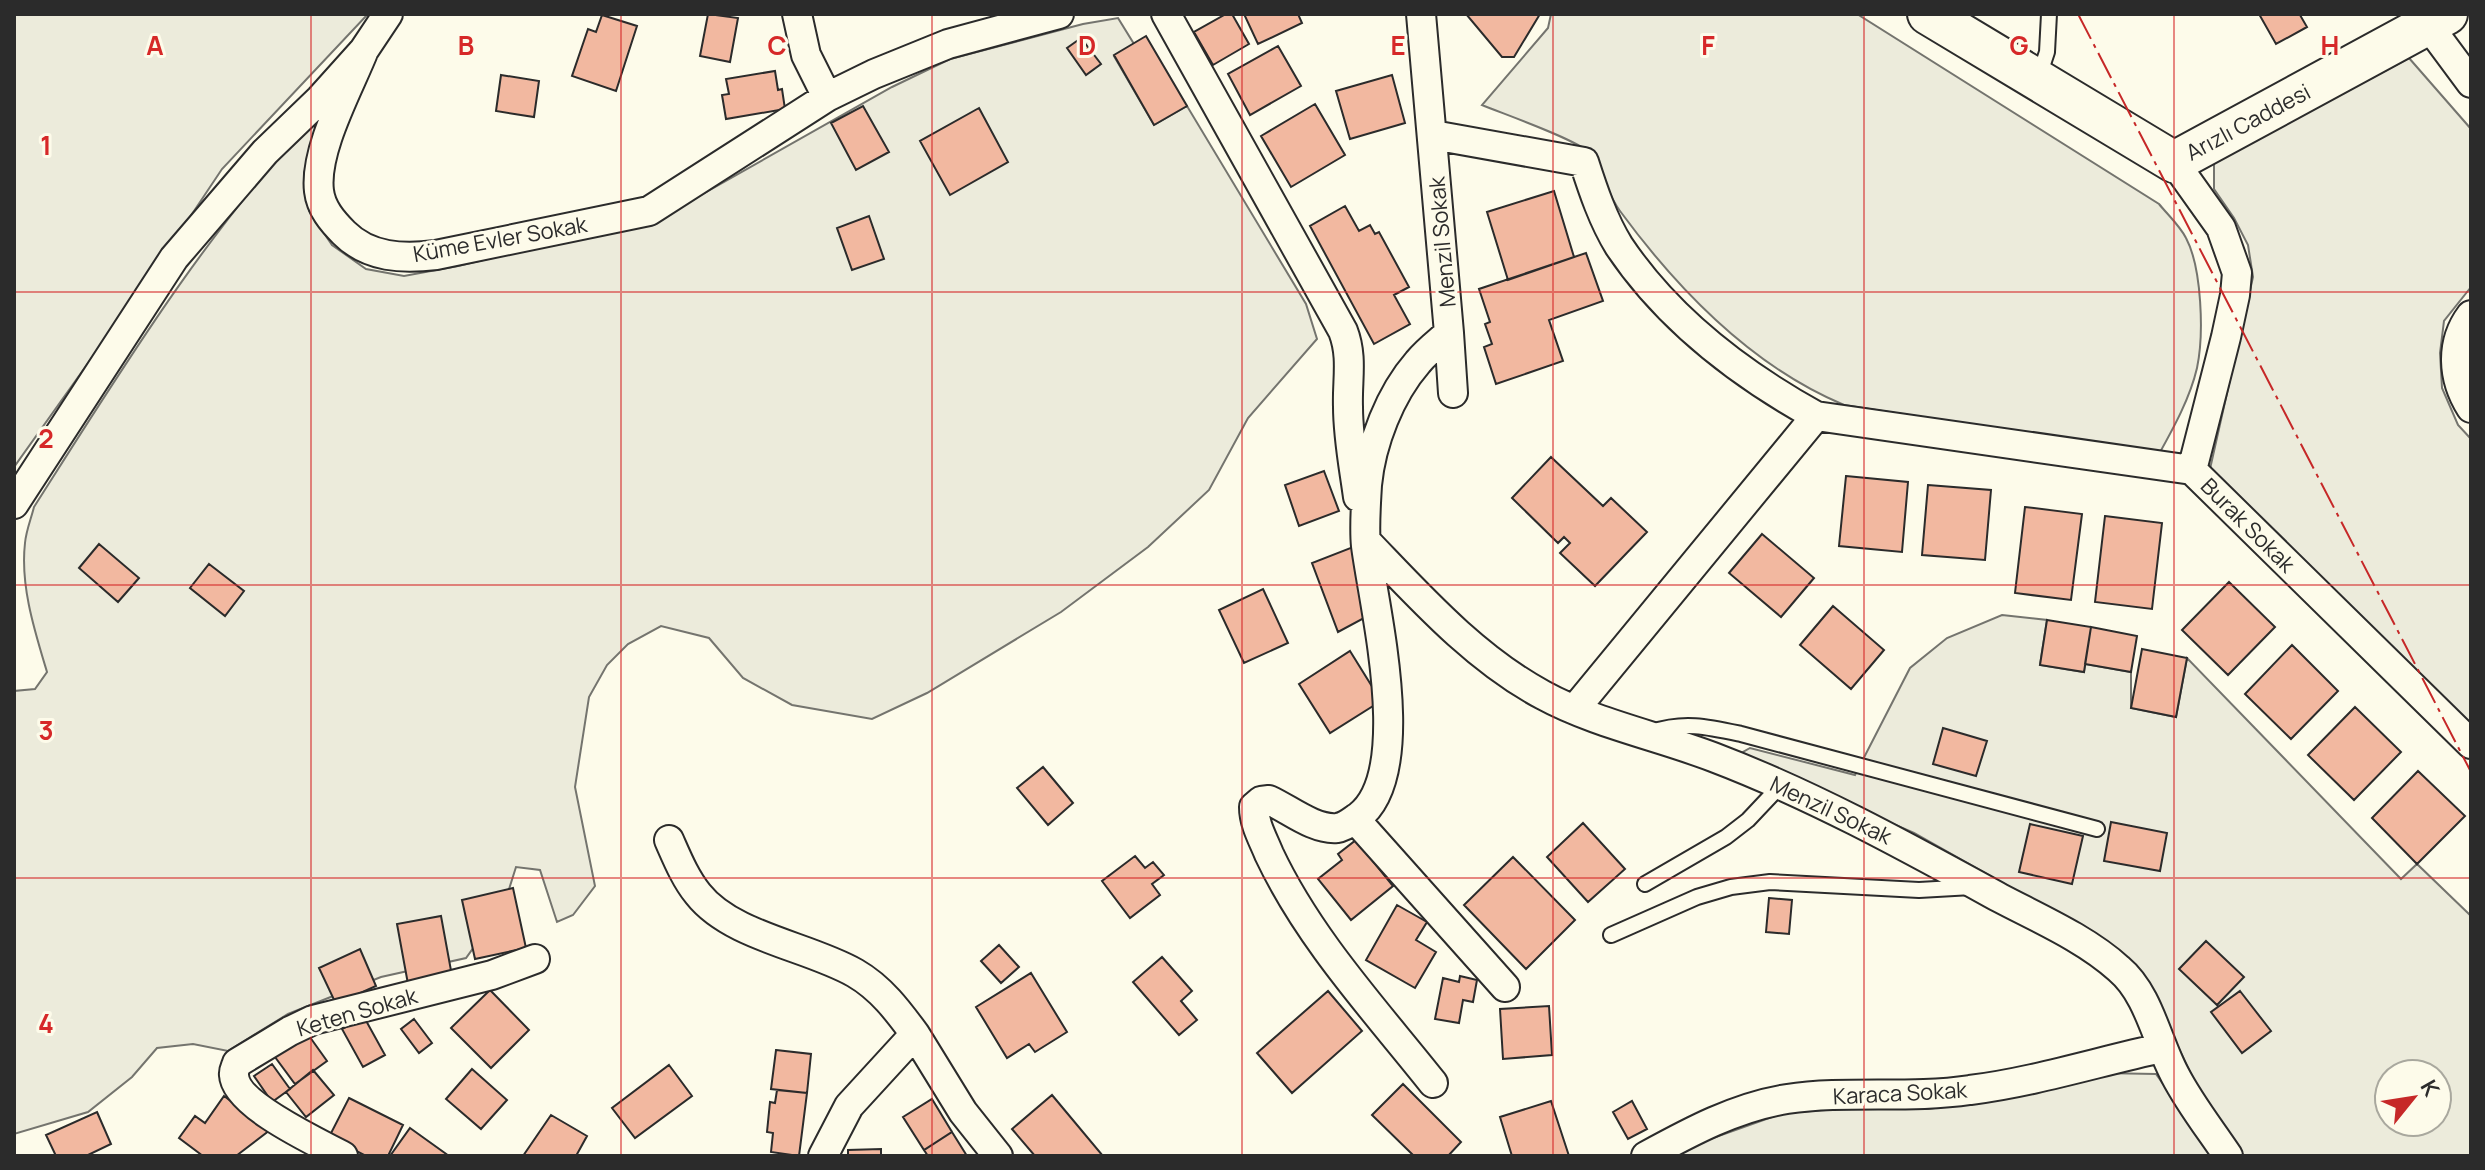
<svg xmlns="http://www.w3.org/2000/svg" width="2485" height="1170" font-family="Manrope,sans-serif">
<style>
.green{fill:#ecebdb;stroke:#74746e;stroke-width:2;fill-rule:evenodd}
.building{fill:#f2b8a0;stroke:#2b2b2b;stroke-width:2}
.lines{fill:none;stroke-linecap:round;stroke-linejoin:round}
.lane-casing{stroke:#2b2b2b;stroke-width:18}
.street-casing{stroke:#2b2b2b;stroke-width:32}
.secondary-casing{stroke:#2b2b2b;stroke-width:44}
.lane{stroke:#fdfbea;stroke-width:14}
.street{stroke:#fdfbea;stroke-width:28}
.secondary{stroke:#fdfbea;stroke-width:40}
.power{stroke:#c62828;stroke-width:2;stroke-dasharray:28 6 4 6;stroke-linecap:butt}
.grid{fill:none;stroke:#d62828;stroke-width:2;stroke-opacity:0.55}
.labels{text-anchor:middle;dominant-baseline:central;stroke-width:6;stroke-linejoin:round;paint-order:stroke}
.street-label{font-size:22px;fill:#2b2b2b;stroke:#fdfbea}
.grid-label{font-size:26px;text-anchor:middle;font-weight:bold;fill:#d62828;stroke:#fdfbea;stroke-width:6;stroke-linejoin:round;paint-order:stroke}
</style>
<rect width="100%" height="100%" fill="#fdfbea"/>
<!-- green -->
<path class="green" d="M 14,14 L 368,14 L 222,169 L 158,265 L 14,467 Z
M 1551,14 L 1857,14 L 2159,204 C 2168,215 2180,226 2186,238 C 2202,268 2204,335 2197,368 C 2190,398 2174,427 2159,454 L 1844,405 C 1753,367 1678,290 1620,211 C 1607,194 1602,166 1588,152 C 1578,140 1501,113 1482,105 L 1548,28 Z
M 1118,18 L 1134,44 L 1114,56 L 1154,125 L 1187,106 L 1306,304 L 1317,339 L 1248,418 L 1209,490 L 1148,547 L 1061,612 L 927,693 L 872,719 L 792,705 L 743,678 L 709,638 L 661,626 L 628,644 L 607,665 L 589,697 L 575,787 L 595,886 L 573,915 L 557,922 L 540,870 L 516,867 L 504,905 L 466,958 L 381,977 L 288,1014 L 228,1051 L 193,1044 L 157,1048 L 132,1077 L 88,1112 L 14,1134 L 14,691 L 35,689 L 47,672 C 35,632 20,586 25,543 C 26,531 31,519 34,507 C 123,367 210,225 326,105 L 304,173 L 309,211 L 332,245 L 366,269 L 404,276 L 458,266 L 660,218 L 892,87 L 950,59 L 1083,24 Z
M 2409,58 L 2471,129 L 2471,287 L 2444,321 L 2440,353 L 2442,388 L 2458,425 L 2471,439 L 2471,728 L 2210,469 L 2253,277 L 2248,245 L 2234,218 L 2214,189 L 2214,162 Z
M 2002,615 L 2047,620 L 2040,665 L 2084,672 L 2085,664 L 2131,672 L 2131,708 L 2176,717 L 2187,658 L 2401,879 L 2417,864 L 2471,916 L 2471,1156 L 2244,1156 L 2195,1082 L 2151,991 L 2100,938 L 1914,833 L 1736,756 L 1750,748 L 1855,775 L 1910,668 L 1947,638 ZM 2389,1074 L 2437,1074 L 2437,1122 L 2389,1122 Z
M 2101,1073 L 2156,1074 L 2214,1156 L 1673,1156 L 1696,1144 L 1783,1113 L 1855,1108 L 1928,1109 L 2006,1098 Z"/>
<!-- building -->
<path class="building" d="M 708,14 L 738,18 L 730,62 L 700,56 Z
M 1226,14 L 1232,14 L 1249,44 L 1213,65 L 1194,32 Z
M 1244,14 L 1298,14 L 1302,23 L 1258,44 Z
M 1466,14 L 1540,14 L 1514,57 L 1502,57 Z
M 2259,14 L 2302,14 L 2300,15 L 2307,27 L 2276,44 Z
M 602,15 L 637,26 L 616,91 L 572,76 L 588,29 L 596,32 Z
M 1146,36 L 1187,106 L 1154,125 L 1114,55 Z
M 1081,38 L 1101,64 L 1086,75 L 1067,48 Z
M 1278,46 L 1301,86 L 1250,115 L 1228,74 Z
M 775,71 L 778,90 L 782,89 L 785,109 L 726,119 L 722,95 L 729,94 L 726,79 Z
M 501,75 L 539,81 L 534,117 L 496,111 Z
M 1392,75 L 1405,123 L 1350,139 L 1336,91 Z
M 1315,104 L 1345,155 L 1291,187 L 1261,136 Z
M 863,106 L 889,152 L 856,170 L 831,123 Z
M 979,108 L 1008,162 L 950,195 L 920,141 Z
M 1554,191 L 1574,257 L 1508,280 L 1487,212 Z
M 1345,206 L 1359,231 L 1370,225 L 1375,234 L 1379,232 L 1409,287 L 1394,295 L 1410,324 L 1374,344 L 1310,226 Z
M 869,216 L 884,259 L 852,270 L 837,228 Z
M 1586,253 L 1603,301 L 1549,320 L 1563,361 L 1496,384 L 1484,347 L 1492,344 L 1485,324 L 1490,322 L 1479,289 Z
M 1551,457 L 1603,506 L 1611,498 L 1647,532 L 1595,586 L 1560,553 L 1570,543 L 1564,537 L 1558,543 L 1512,498 Z
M 1324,471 L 1339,511 L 1299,526 L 1285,485 Z
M 1846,476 L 1908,482 L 1902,552 L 1839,546 Z
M 1928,485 L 1991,490 L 1985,560 L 1922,555 Z
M 2025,507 L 2082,514 L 2071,600 L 2015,593 Z
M 2105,516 L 2162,523 L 2152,609 L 2095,602 Z
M 1762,534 L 1814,578 L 1781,617 L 1729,573 Z
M 99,544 L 139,578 L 118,602 L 79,568 Z
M 1353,547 L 1366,617 L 1338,632 L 1312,563 Z
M 209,564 L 244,591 L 225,616 L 190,588 Z
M 2229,582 L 2275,627 L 2228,675 L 2182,630 Z
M 1263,589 L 1288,643 L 1244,663 L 1219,610 Z
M 1833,606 L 1884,650 L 1851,689 L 1800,645 Z
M 2047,620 L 2091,627 L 2084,672 L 2040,665 Z
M 2091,627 L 2137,636 L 2131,672 L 2085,664 Z
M 2292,645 L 2338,691 L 2291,739 L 2245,694 Z
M 2142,649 L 2187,658 L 2176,717 L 2131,708 Z
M 1350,651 L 1381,701 L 1330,733 L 1299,684 Z
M 2355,707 L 2401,752 L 2354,800 L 2308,755 Z
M 1943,728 L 1987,741 L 1976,776 L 1933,764 Z
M 1043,767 L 1073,803 L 1048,825 L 1017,788 Z
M 2418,771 L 2465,816 L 2417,864 L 2372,818 Z
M 2111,822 L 2167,833 L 2160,871 L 2104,861 Z
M 1583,823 L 1625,869 L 1588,902 L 1547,857 Z
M 2030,824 L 2083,836 L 2072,884 L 2019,872 Z
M 1356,840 L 1393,886 L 1351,920 L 1318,879 L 1342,860 L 1338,854 Z
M 1135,856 L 1145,868 L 1153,862 L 1164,875 L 1152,884 L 1160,895 L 1130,918 L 1102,881 Z
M 1513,857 L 1575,920 L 1526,969 L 1464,905 Z
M 513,888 L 526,948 L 475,959 L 462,900 Z
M 1769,898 L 1792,900 L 1789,934 L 1766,932 Z
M 1397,905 L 1427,922 L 1416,940 L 1436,952 L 1415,988 L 1366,960 Z
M 441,916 L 452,976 L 408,984 L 397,924 Z
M 2206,941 L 2244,977 L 2217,1005 L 2179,969 Z
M 999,945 L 1019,967 L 1001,983 L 981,961 Z
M 360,949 L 376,986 L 336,1004 L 319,968 Z
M 1162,957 L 1192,991 L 1181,1001 L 1197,1020 L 1179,1035 L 1133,982 Z
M 1031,973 L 1067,1032 L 1035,1052 L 1029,1044 L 1007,1058 L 976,1007 Z
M 1460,976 L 1477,980 L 1473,1002 L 1463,1000 L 1459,1023 L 1435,1019 L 1443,978 L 1459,982 Z
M 490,990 L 529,1030 L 491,1068 L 451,1028 Z
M 1328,991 L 1362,1031 L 1292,1093 L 1257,1053 Z
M 2240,991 L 2271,1031 L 2242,1053 L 2211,1012 Z
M 1549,1006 L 1552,1055 L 1503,1059 L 1500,1009 Z
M 364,1017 L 385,1055 L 363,1067 L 342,1029 Z
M 414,1019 L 432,1043 L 419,1053 L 401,1029 Z
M 307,1033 L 327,1061 L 295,1084 L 275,1057 Z
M 776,1050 L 811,1054 L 807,1093 L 771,1089 Z
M 272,1064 L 290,1089 L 272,1102 L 254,1076 Z
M 669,1065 L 692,1096 L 635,1138 L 612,1108 Z
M 472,1069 L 507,1100 L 481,1129 L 446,1099 Z
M 313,1070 L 334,1095 L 306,1117 L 286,1092 Z
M 1403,1084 L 1461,1142 L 1448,1156 L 1414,1156 L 1372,1115 Z
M 777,1090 L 807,1093 L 799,1156 L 771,1152 L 773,1133 L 767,1132 L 770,1102 L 775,1103 Z
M 1052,1095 L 1103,1156 L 1035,1156 L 1012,1129 Z
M 224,1096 L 270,1130 L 236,1156 L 203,1156 L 179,1138 L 195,1116 L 205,1123 Z
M 349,1098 L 403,1125 L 388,1156 L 366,1156 L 329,1137 Z
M 932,1099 L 952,1132 L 924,1150 L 903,1117 Z
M 1551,1101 L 1569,1156 L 1512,1156 L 1500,1117 Z
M 1632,1101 L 1647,1129 L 1628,1139 L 1613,1112 Z
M 97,1112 L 111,1144 L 86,1156 L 56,1156 L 46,1135 Z
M 551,1115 L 587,1136 L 576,1156 L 523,1156 Z
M 410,1128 L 449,1156 L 390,1156 Z
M 952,1132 L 967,1156 L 928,1156 L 924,1150 Z
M 881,1149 L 881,1156 L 848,1156 L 848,1150 Z"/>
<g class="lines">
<!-- lane casing -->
<g class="lane-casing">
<path id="lane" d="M 2039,76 L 2047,52 L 2049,14
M 1652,732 C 1684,721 1709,727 1741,734 L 2097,829
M 1645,884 L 1726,837 L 1748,820 L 1780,786
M 1611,935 L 1697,897 L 1731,887 L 1770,882 L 1919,890 L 1972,887"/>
</g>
<!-- street casing -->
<g class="street-casing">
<path id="street" d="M 797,14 L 806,55 L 827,97
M 1166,14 L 1343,331 C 1353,357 1347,380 1348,407 C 1348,438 1354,467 1358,497
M 1421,14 L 1449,333 C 1439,342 1427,351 1418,362 C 1390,394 1371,443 1367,485 C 1366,504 1364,527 1366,546 C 1374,608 1416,774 1358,817 C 1352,821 1345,827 1337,828 C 1314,830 1289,809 1269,800 L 1261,801 L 1254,807 C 1254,824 1263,839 1269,854 C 1309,939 1375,1010 1433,1083
M 2428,25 L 2471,83
M 364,50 C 349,88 314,150 319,191 C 321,208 332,221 344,233 C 369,258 403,259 436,255 L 649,211 L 827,97 L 874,74 L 948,44 L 1059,14
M 1433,135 L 1584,162 C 1593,190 1603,220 1619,246 C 1668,319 1740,374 1816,416 L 2192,470
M 2174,162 L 2221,228 L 2237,273 L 2235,295 L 2226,337 L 2192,470 L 2471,744
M 2471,315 C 2450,343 2452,378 2471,408
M 1449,333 L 1453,393
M 14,504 L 174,258 L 265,152 L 320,99 L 364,50 L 388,14
M 1366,541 C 1419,596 1474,658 1543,695 C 1594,723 1658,736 1713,757 C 1813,795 1907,847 2000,898 C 2040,919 2086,939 2119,969 C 2149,994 2157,1042 2175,1075 C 2190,1104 2210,1129 2228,1156
M 1575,709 L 1816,416
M 1355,819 L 1505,987
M 669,840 C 677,858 685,878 698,894 C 732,937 808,946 855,973 C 881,988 898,1011 915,1034
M 343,1156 C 319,1143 235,1105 234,1075 C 233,1071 236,1067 237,1063 L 290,1031 L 313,1020 L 492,975 L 535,959
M 823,1156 L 849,1106 L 915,1034 L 963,1112 L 998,1156
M 1646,1156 C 1690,1132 1736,1107 1787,1099 C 1847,1090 1909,1099 1970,1090 C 2034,1082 2097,1062 2161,1048"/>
</g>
<!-- secondary casing -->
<g class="secondary-casing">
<path id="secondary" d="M 1928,14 L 2174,162 L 2447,14"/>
</g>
<!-- lane -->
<use href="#lane" class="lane"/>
<!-- street -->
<use href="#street" class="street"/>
<!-- secondary -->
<use href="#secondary" class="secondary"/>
<!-- power -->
<path class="power" d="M 2078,14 L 2471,772"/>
</g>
<!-- grid -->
<path class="grid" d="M 311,14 L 311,1156M 621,14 L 621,1156M 932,14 L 932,1156M 1242,14 L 1242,1156M 1553,14 L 1553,1156M 1864,14 L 1864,1156M 2174,14 L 2174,1156M 14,292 L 2471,292M 14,585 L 2471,585M 14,878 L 2471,878"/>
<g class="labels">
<!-- street labels -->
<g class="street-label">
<text transform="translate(2248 122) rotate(-28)">Arızlı Caddesi</text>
<text transform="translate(500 239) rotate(-10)">Küme Evler Sokak</text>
<text transform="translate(1442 242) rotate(-95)">Menzil Sokak</text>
<text transform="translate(2248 525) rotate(45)">Burak Sokak</text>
<text transform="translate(1831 810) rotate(25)">Menzil Sokak</text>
<text transform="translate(357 1012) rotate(-16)">Keten Sokak</text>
<text transform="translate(1900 1093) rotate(-3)">Karaca Sokak</text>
</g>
</g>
<g class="grid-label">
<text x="155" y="55">A</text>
<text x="466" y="55">B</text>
<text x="777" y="55">C</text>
<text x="1087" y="55">D</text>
<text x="1398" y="55">E</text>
<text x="1708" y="55">F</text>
<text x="2019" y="55">G</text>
<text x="2330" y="55">H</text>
<text x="46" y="155">1</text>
<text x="46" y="448">2</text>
<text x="46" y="740">3</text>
<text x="46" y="1033">4</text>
</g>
<!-- border -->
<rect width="2485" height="1170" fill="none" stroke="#2b2b2b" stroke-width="32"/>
<!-- north arrow -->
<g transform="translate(2413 1098) rotate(60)"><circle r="38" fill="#fdfbea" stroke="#a9a89e" stroke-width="2"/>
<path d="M0-6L14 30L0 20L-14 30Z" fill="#c62828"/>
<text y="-12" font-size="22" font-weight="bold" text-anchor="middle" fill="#2b2b2b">K</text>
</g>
</svg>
